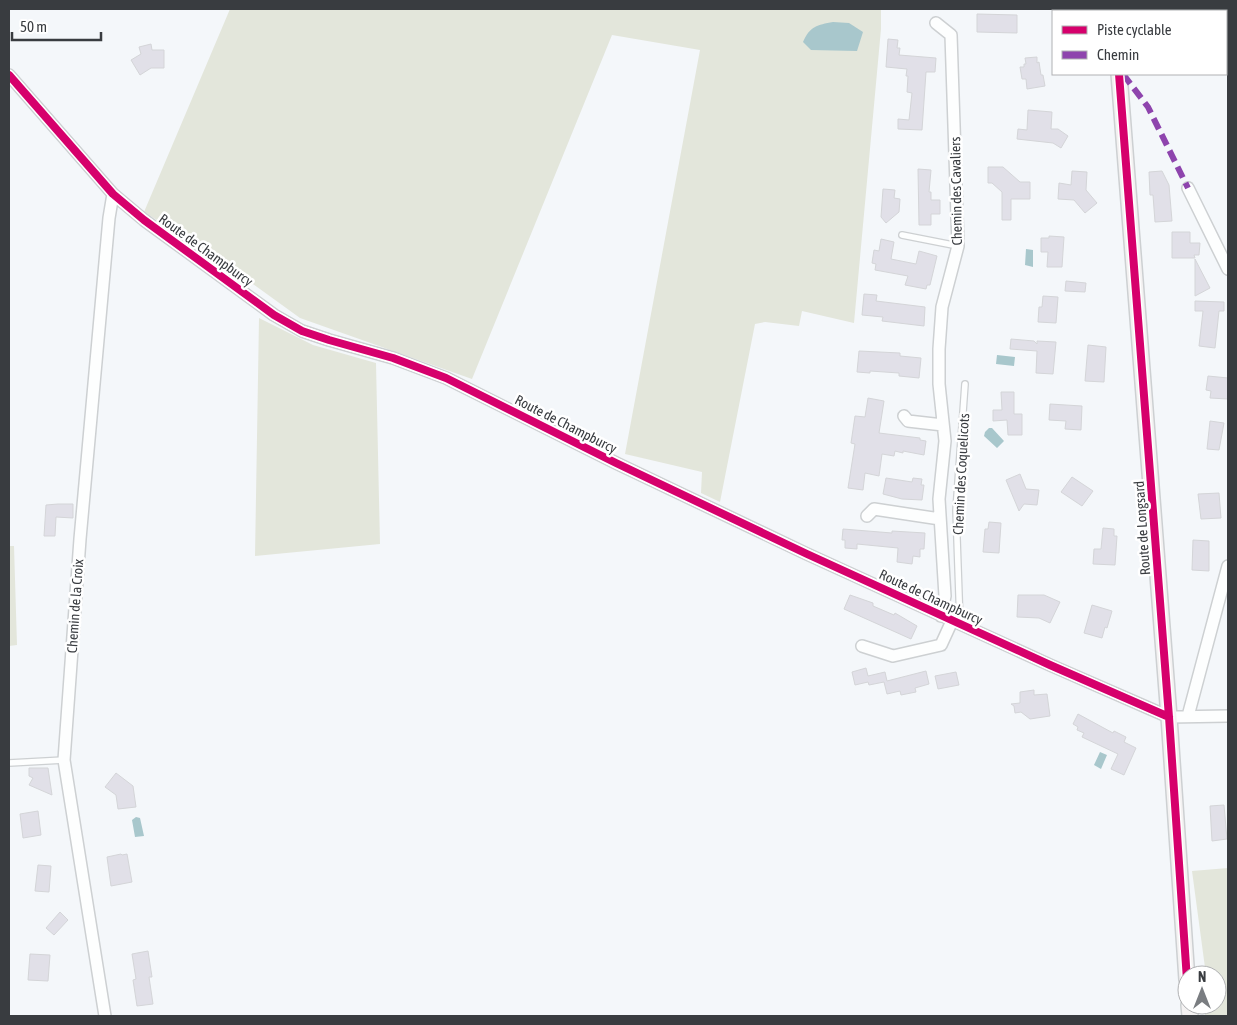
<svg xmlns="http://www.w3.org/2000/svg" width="1237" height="1025" font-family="'Asap Condensed',sans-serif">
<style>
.green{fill:#e3e6db}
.water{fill:#a8c7cc}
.building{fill:#e1e0e8;stroke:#d4d5d8}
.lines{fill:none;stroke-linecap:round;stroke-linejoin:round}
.service-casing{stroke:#cdd0d2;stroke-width:8}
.minor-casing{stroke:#cdd0d2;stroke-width:14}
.secondary-casing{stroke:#cdd0d2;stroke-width:18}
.service{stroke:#fdfefe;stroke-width:5.5}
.minor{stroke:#fdfefe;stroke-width:11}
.secondary{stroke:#f4f2f2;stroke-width:15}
.quiet{stroke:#8e44ad;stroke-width:6;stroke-dasharray:12 6;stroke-linecap:butt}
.cycleway-casing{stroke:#fff;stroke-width:11}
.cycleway{stroke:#d6006c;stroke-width:8}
.labels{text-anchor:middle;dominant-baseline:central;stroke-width:5;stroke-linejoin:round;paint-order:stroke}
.street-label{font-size:14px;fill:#393c40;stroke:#fff}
</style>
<rect width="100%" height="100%" fill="#f4f7fa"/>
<!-- green -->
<path class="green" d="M 230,9 L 881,9 L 881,29 L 854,323 L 802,311 L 799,326 L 765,322 L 755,324 L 720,502 L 701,493 L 702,472 L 625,454 L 700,50 L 612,35 L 472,379 L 300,318 L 213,255 L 144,212 Z
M 259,318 L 313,345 L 376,363 L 380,544 L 255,556 Z
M 9,546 L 14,546 L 17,645 L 9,646 Z
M 1228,868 L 1228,1016 L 1205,1016 L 1205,1005 L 1217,1005 L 1217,975 L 1206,975 L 1192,871 Z"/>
<!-- water -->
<path class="water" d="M 833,22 L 849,23 L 863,32 L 857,51 L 811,50 L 803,42 C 810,26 817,25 833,22 Z
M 1026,249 L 1033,250 L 1033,267 L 1025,265 Z
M 997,355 L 1015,357 L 1014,366 L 996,364 Z
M 989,428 L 992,428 L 1004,441 L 997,448 L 984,436 L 985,432 Z
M 1100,752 L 1107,755 L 1101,769 L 1094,765 Z
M 136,817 L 140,818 L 144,836 L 135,837 L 132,820 Z"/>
<!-- building -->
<path class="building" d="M 977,14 L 1017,15 L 1017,33 L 977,32 Z
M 888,39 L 898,40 L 897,48 L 900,48 L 899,55 L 936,58 L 935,72 L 926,72 L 922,130 L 898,129 L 898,119 L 909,120 L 912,93 L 907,92 L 908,76 L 906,76 L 907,69 L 886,67 Z
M 151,44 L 152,50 L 164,50 L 164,68 L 151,68 L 140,75 L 131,60 L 141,54 L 139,47 Z
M 1037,57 L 1037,63 L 1039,62 L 1041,75 L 1043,75 L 1045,86 L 1027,89 L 1026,79 L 1022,79 L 1020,67 L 1024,67 L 1024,64 L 1026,64 L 1025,58 Z
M 1028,110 L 1052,112 L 1051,129 L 1058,129 L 1068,136 L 1061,148 L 1053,143 L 1017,139 L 1018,129 L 1027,130 Z
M 988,167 L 1003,167 L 1020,182 L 1030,182 L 1030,199 L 1011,199 L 1011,220 L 1002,220 L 1002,192 L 992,183 L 988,183 Z
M 918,169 L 931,170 L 929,192 L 931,192 L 931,200 L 940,200 L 940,214 L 931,214 L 931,225 L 919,225 Z
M 1072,171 L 1087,172 L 1086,190 L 1097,203 L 1085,213 L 1074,200 L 1058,199 L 1059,183 L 1071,185 Z
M 1162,171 L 1169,185 L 1172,221 L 1155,222 L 1153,195 L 1150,195 L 1149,172 Z
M 883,189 L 895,190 L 894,198 L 900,199 L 899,212 L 886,223 L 881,217 Z
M 1172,232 L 1190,232 L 1190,243 L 1200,243 L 1199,255 L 1194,255 L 1195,258 L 1172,258 Z
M 1049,236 L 1064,237 L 1062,267 L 1047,267 L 1048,252 L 1041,252 L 1041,238 L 1049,238 Z
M 881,239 L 894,242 L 891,259 L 916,264 L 919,251 L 937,256 L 930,285 L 927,285 L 926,289 L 905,285 L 908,276 L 875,270 L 876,264 L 872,263 L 874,250 L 879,251 Z
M 1195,259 L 1210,288 L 1195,296 Z
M 1066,281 L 1086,283 L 1085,292 L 1065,291 Z
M 864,294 L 877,295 L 876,301 L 925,307 L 924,326 L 882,321 L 883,317 L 862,315 Z
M 1043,296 L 1058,297 L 1056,323 L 1038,322 L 1039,307 L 1042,307 Z
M 1195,301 L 1224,302 L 1224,311 L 1219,311 L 1215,348 L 1199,346 L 1203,311 L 1195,311 Z
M 1011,339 L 1034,341 L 1037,344 L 1037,341 L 1056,342 L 1053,374 L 1036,373 L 1037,351 L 1010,349 Z
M 1088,345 L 1106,347 L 1104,382 L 1085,381 Z
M 859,351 L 900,353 L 900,356 L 921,358 L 919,378 L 899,376 L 899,373 L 870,371 L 870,373 L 857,372 Z
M 1208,376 L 1228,378 L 1228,399 L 1210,398 L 1211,391 L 1206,390 Z
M 1001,392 L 1014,392 L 1014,414 L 1022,414 L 1022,435 L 1008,435 L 1007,420 L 993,421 L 993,410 L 1002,410 Z
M 868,398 L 884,401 L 879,433 L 920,438 L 920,440 L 926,441 L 924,455 L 903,451 L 903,453 L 895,451 L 894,456 L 882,454 L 879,476 L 865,473 L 863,490 L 848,488 L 855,444 L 851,443 L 855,416 L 865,417 Z
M 1050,404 L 1082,406 L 1081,430 L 1065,429 L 1066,421 L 1049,420 Z
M 1210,421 L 1224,423 L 1219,450 L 1207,449 Z
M 1020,474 L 1026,489 L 1039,490 L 1037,505 L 1024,504 L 1019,511 L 1006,480 Z
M 1072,477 L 1093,491 L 1082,506 L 1061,492 Z
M 886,478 L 912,482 L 913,478 L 922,479 L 921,485 L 924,485 L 922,500 L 902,499 L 883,494 Z
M 1219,493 L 1221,518 L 1201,519 L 1198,494 Z
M 58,504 L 73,504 L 73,518 L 56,517 L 55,536 L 44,536 L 46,505 Z
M 989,522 L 1001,523 L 999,553 L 983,552 L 985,529 L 988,529 Z
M 1103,528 L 1114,529 L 1114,536 L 1117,536 L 1115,565 L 1093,564 L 1094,549 L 1101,549 Z
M 843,529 L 892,533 L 892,531 L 925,533 L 924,549 L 920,549 L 920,557 L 913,556 L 912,564 L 897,562 L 898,548 L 857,544 L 857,549 L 845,548 L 845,540 L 842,540 Z
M 1193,540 L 1209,541 L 1209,571 L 1192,570 Z
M 850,595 L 873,603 L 873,606 L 894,615 L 895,613 L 917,626 L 911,639 L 844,609 Z
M 1018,595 L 1044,595 L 1060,602 L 1050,623 L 1039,618 L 1017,617 Z
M 1092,605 L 1112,611 L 1107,628 L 1105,627 L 1102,638 L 1084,633 Z
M 866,668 L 868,676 L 885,672 L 887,681 L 926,671 L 929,684 L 915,688 L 916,692 L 901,695 L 900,691 L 887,694 L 884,682 L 869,685 L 868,682 L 855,685 L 852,672 Z
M 956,672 L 959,685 L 938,689 L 935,676 Z
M 1034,690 L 1034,695 L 1047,694 L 1050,716 L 1030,719 L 1021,712 L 1015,713 L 1014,706 L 1011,704 L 1020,703 L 1020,692 Z
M 1078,714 L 1113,733 L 1114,731 L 1126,737 L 1124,742 L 1136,748 L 1124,775 L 1111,769 L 1118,754 L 1082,737 L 1084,733 L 1077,730 L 1078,727 L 1073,724 Z
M 29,768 L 48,768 L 52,795 L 29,785 L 33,778 L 29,776 Z
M 116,773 L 133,786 L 136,807 L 118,809 L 116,795 L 105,787 Z
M 1224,805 L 1227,839 L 1212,841 L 1210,806 Z
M 38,811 L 41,835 L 23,838 L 20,814 Z
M 121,854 L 122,855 L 127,854 L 132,882 L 111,886 L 107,857 Z
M 38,865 L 51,866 L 49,892 L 35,891 Z
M 60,912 L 68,920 L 54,935 L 46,928 Z
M 148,951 L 152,977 L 149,977 L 153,1004 L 137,1006 L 133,980 L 136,979 L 132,954 Z
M 30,954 L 50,955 L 48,981 L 28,980 Z"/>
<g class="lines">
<!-- service casing -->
<g class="service-casing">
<path id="service" d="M 902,235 L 958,246
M 960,624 L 956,510 L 965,384
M 9,763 L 64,760"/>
</g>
<!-- minor casing -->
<g class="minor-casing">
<path id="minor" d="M 936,23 L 951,35 L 958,246 L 942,307 L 939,349 L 939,384 L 945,441 L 939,499 L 945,596 L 941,616
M 9,75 L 113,194 L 144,220 L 274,315 L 302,331 L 329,340 L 393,358 L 446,378 L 616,463 L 807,554 L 1050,665 L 1169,717 L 1228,716
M 1188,188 L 1228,269
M 904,416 L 908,421 L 943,425
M 867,516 L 874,509 L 940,519
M 862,646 L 893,656 L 941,645 L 952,621
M 1188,716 L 1228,566
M 105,1016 L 64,760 L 80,539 L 109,218 L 113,194"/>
</g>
<!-- secondary casing -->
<g class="secondary-casing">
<path id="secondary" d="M 1118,9 L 1118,11
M 1119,74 L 1169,717 L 1187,980
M 1189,1005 L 1190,1016"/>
</g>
<!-- service -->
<use href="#service" class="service"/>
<!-- minor -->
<use href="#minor" class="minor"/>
<!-- secondary -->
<use href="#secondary" class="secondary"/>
<!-- quiet -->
<path class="quiet" d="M 1123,74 L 1148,107 L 1188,188"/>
<!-- cycleway casing -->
<g class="cycleway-casing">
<path id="cycleway" d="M 1119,74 L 1169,717 L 1187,980
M 9,75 L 113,194 L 144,220 L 274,315 L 302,331 L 329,340 L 393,358 L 446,378 L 616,463 L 807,554 L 1050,665 L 1169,717"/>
</g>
<!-- cycleway -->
<use href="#cycleway" class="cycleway"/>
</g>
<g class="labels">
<!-- street labels -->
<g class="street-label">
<text transform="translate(956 191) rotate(-91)">Chemin des Cavaliers</text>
<text transform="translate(206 250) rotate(36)">Route de Champburcy</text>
<text transform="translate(566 424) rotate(27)">Route de Champburcy</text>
<text transform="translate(961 474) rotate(-87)">Chemin des Coquelicots</text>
<text transform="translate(1142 528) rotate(-94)">Route de Longsard</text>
<text transform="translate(931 597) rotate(25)">Route de Champburcy</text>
<text transform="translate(75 606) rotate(-86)">Chemin de la Croix</text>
</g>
</g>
<!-- border -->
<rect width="1237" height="1025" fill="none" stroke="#393c40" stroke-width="20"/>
<!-- legend -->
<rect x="1052" y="10" width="175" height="65" fill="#ffffff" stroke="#b0b1b3"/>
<rect x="1062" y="26" width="25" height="8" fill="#d6006c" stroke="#b0b1b3"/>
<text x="1097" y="35" font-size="15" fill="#393c40">Piste cyclable</text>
<rect x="1062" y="51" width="25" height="8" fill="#8e44ad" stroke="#b0b1b3"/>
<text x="1097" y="60" font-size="15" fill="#393c40">Chemin</text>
<!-- north arrow -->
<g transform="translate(1202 990)"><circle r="24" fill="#ffffff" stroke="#b0b1b3"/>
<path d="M0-4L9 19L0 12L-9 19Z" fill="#7a7d81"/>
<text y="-8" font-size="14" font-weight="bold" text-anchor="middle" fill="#393c40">N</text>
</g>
<!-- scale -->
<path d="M12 32v8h89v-8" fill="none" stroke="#393c40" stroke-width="2.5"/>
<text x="20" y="32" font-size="15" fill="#393c40" stroke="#ffffff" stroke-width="4" paint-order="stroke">50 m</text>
</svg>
